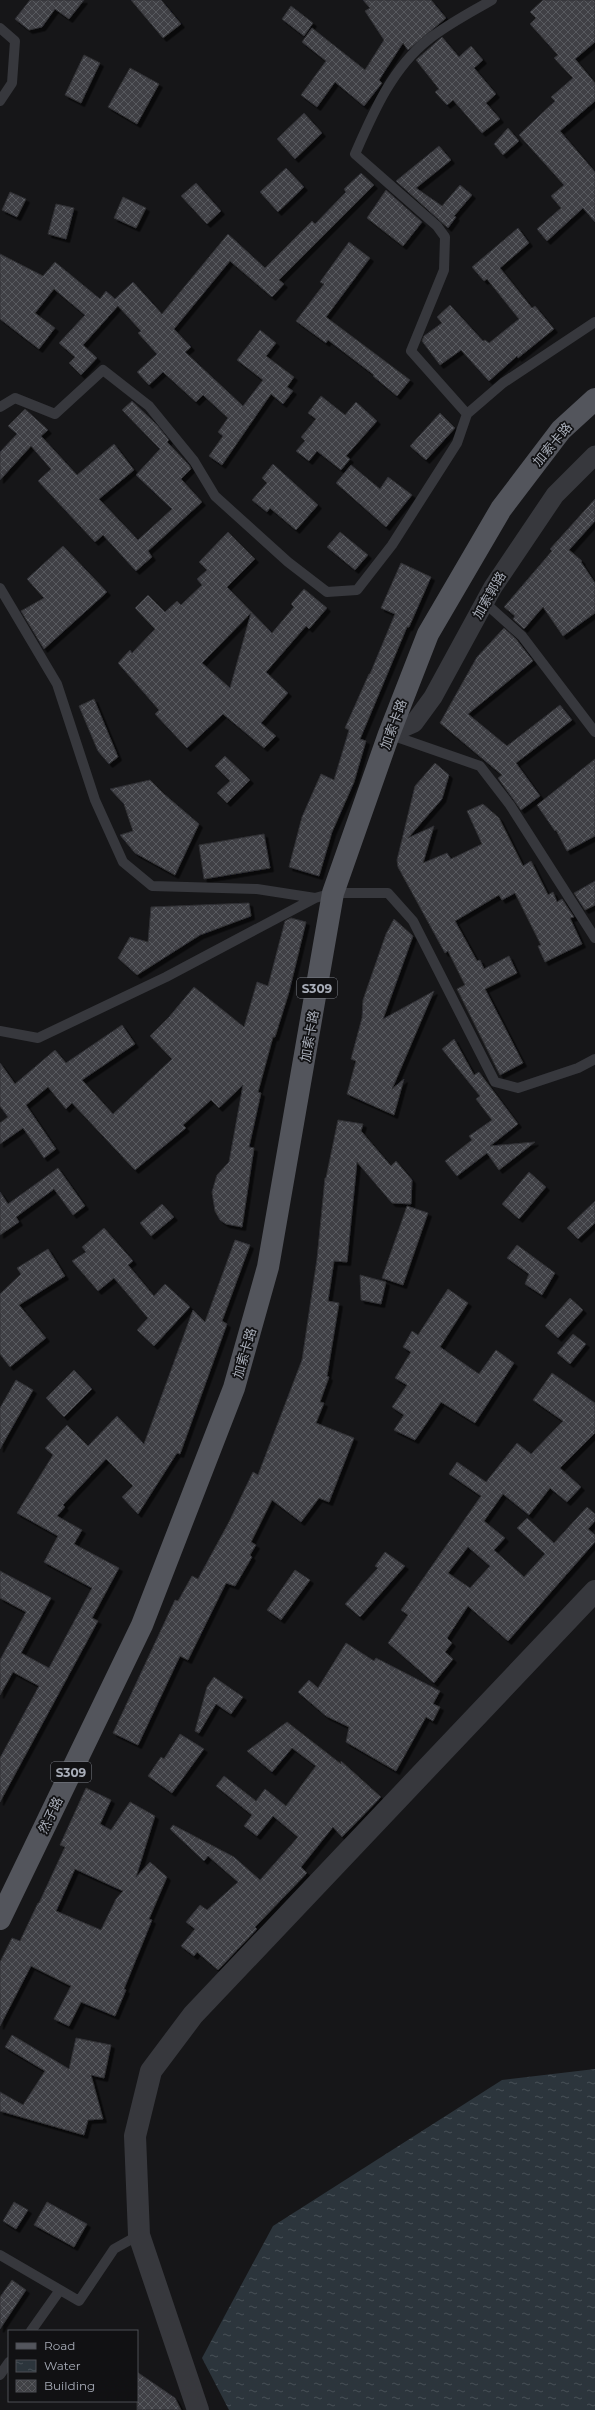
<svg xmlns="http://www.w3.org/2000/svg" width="595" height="2410" font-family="Montserrat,'Noto Sans SC',sans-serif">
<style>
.water{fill:url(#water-ripples)}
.building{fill:url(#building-cross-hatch);stroke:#303034;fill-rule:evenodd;filter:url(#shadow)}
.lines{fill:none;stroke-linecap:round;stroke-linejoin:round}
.service{stroke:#37383d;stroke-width:10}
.minor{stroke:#37383d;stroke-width:19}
.tertiary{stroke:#37383d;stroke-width:22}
.primary{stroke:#53555c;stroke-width:22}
.labels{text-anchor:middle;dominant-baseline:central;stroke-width:3.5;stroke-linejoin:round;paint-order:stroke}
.shield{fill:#111113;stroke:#7b7e86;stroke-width:1}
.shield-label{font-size:12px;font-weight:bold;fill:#a8adb8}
.street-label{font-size:13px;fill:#a8adb8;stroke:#111113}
</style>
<defs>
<pattern id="water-ripples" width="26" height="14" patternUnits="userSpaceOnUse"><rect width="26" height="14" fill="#2c353c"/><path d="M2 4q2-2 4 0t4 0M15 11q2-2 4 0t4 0" fill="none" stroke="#485056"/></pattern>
<pattern id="building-cross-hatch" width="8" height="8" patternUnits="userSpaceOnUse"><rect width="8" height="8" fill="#404145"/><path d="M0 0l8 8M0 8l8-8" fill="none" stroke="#595a5e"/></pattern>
<filter id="shadow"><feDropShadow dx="3.5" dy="3.5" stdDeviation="0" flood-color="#0009"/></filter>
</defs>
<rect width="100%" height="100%" fill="#161618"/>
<!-- water -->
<path class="water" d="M 595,2069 L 595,2410 L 229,2410 L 202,2358 L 273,2226 L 502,2080 Z"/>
<!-- building -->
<path class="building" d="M 30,0 L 84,0 L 69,19 L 55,9 L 42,27 L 29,30 L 15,19 Z
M 131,0 L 161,0 L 181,24 L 163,38 Z
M 363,0 L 431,0 L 446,18 L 408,50 L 403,43 L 379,80 L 382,83 L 364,106 L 335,82 L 317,107 L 301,95 L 326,61 L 302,42 L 312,28 L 365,70 L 384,40 L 365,11 L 370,8 Z
M 543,0 L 595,0 L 595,42 L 575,59 L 595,83 L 595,101 L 560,131 L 595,172 L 595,222 L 583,208 L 547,241 L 537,229 L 561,208 L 551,196 L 564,185 L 519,135 L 555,101 L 551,97 L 573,78 L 554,58 L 558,55 L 530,24 L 536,18 L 530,12 Z
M 291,6 L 313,23 L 304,36 L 282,19 Z
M 442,37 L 459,57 L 471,46 L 483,60 L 474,68 L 496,94 L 486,103 L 500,119 L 482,133 L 453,100 L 447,105 L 435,92 L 439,89 L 416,60 Z
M 84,55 L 100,63 L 81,103 L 65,95 Z
M 130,68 L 159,84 L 137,124 L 108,107 Z
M 304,113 L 322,133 L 295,159 L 277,139 Z
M 508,128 L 519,141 L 503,155 L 494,144 Z
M 439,146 L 451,160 L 416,188 L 442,206 L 460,185 L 472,195 L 454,216 L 456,217 L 448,228 L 396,181 Z
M 286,168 L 304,187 L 278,212 L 260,192 Z
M 361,173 L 374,185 L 279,280 L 284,284 L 272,297 L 230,261 L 174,329 L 191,347 L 185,352 L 243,406 L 263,380 L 237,360 L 260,330 L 276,343 L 266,356 L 294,377 L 287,387 L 293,391 L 283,404 L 271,394 L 222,465 L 209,456 L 223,436 L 218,432 L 228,418 L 203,395 L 196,402 L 163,372 L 149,385 L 137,372 L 157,354 L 138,333 L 141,331 L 118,306 L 83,345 L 97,358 L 81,375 L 69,363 L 75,357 L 59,343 L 85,315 L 54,289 L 35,313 L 55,328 L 39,349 L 0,319 L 0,254 L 43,276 L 55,262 L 100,299 L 106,291 L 115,299 L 133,282 L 162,314 L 228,234 L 265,268 L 312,221 L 315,224 L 346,192 L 344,189 Z
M 196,183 L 221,211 L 207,224 L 181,196 Z
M 386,190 L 422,222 L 403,246 L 367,218 Z
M 10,192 L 26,199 L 17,217 L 2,210 Z
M 123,197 L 146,208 L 136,228 L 114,218 Z
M 56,204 L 74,208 L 66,239 L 48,234 Z
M 518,228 L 529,243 L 500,268 L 532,308 L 535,306 L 554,329 L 518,358 L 517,356 L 489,381 L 461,350 L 440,365 L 422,341 L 424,336 L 442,323 L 437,317 L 450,305 L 483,341 L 485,340 L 489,343 L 519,319 L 487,279 L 484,281 L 472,267 Z
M 349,242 L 370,258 L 326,317 L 410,380 L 397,396 L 373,376 L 374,375 L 328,340 L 326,343 L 296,321 L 324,284 L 320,282 Z
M 321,396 L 345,415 L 356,402 L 377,421 L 346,456 L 350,459 L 341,470 L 317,451 L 309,461 L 296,451 L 305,441 L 301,437 L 316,419 L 308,413 Z
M 132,401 L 157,425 L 169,440 L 167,442 L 189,465 L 191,469 L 181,479 L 202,502 L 148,551 L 152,557 L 136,571 L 103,535 L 95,542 L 38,481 L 51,469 L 31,446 L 0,480 L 0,452 L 17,434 L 8,426 L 25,409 L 48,430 L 41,436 L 77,475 L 114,444 L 134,470 L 99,499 L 138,540 L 172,509 L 136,475 L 160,449 L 122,410 Z
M 440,413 L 455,428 L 426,460 L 410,446 Z
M 273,464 L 318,505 L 296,530 L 270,508 L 267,512 L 252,500 L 267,483 L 262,478 Z
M 351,465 L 380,489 L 388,477 L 412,495 L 386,527 L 336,483 Z
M 595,499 L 595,521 L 569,550 L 582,561 L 581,562 L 595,583 L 595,613 L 563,636 L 543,607 L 524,629 L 513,619 L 515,616 L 504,607 L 552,551 L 550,549 Z
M 228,532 L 255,559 L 227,587 L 272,633 L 294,607 L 291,604 L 304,589 L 327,608 L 309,629 L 306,626 L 266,672 L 288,693 L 261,723 L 276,736 L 264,748 L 223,714 L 187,748 L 155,714 L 159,710 L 118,663 L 130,650 L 132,653 L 155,629 L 135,608 L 148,595 L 165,612 L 177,601 L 181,605 L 202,585 L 197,579 L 207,570 L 199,562 ZM 251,613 L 230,688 L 202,663 Z
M 340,532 L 368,555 L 355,570 L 327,547 Z
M 63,546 L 107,592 L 44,649 L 21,611 L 44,598 L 27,579 Z
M 401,563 L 431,577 L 409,627 L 407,627 L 360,739 L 366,741 L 354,782 L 332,832 L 319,876 L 289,867 L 302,817 L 321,774 L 334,780 L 349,730 L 345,728 L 369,674 L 370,674 L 395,614 L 381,608 Z
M 504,628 L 516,639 L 533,661 L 468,714 L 507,746 L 560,705 L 572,720 L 516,763 L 540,796 L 521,810 L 498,778 L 502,775 L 440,723 L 477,657 Z
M 94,699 L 118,757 L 109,764 L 98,751 L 79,706 Z
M 225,756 L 250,780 L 227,803 L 217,793 L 230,781 L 215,766 Z
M 595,759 L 595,836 L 567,851 L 556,830 L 555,831 L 537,805 Z
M 435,763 L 449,775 L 442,799 L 408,838 L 434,826 L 423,863 L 447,853 L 451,859 L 482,844 L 467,811 L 483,804 L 499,818 L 523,866 L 531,861 L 548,895 L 553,892 L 557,902 L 562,899 L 574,917 L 570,918 L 582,944 L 545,962 L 538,946 L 541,945 L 515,893 L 502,900 L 499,895 L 455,921 L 477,961 L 480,960 L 484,969 L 509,956 L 517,973 L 485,989 L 523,1063 L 500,1075 L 457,989 L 465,985 L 448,951 L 445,953 L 398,867 L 397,860 L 415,786 Z
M 150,780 L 164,794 L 199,824 L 175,875 L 135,853 L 120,835 L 133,831 L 124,804 L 110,789 Z
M 264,834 L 270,868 L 204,879 L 199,845 Z
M 595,881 L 595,905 L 585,910 L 574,893 Z
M 249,903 L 251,916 L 200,935 L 137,975 L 118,958 L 130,937 L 148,942 L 151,907 Z
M 291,918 L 306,922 L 289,992 L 275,1037 L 273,1037 L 258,1092 L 261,1093 L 249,1147 L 254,1148 L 242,1227 L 226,1224 L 220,1220 L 215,1211 L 212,1192 L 217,1175 L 229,1162 L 243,1085 L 219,1108 L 211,1100 L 183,1125 L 186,1128 L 135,1170 L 72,1103 L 66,1109 L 48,1087 L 26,1105 L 56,1149 L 44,1158 L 23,1128 L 0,1144 L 0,1123 L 8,1117 L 0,1106 L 0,1063 L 15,1084 L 55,1050 L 66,1063 L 122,1025 L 135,1044 L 82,1080 L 113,1114 L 172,1059 L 150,1036 L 169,1017 L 194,987 L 244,1027 L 257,982 L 268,986 L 285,921 Z
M 394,919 L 413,936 L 383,1019 L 434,991 L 392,1089 L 404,1079 L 394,1115 L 347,1094 L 356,1061 L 351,1059 L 362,1018 L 363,1000 L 386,934 Z
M 454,1039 L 474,1075 L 479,1072 L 518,1124 L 490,1146 L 535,1142 L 499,1170 L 487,1153 L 457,1176 L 445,1161 L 472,1140 L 469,1136 L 492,1120 L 476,1099 L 480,1096 L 442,1049 Z
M 338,1120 L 363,1124 L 361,1131 L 391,1166 L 396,1161 L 412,1180 L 411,1204 L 392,1203 L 357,1162 L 347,1262 L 334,1261 L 328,1301 L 339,1303 L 327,1376 L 329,1377 L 320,1402 L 324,1403 L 316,1423 L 354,1438 L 329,1502 L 319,1498 L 301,1522 L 272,1500 L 251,1542 L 256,1545 L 250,1555 L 252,1557 L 235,1586 L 226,1583 L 188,1660 L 180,1656 L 138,1745 L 113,1733 L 175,1600 L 178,1601 L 192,1576 L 198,1579 L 229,1522 L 253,1472 L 258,1475 L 302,1360 L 317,1259 L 325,1178 L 326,1178 Z
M 58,1168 L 85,1206 L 73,1215 L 54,1189 L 16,1217 L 19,1222 L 0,1235 L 0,1192 L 8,1204 Z
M 529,1172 L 546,1187 L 519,1219 L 502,1204 Z
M 595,1201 L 595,1223 L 578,1239 L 567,1228 Z
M 162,1204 L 174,1217 L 151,1236 L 140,1223 Z
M 407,1206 L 428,1213 L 403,1285 L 382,1278 Z
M 104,1228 L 133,1261 L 128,1265 L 154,1296 L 165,1284 L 190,1307 L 154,1346 L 137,1330 L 148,1318 L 114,1278 L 98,1291 L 72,1261 L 86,1252 L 82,1247 Z
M 235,1240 L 250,1245 L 222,1321 L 227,1324 L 180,1454 L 177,1453 L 138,1514 L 122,1497 L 133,1486 L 106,1459 L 63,1505 L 65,1507 L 57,1516 L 82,1530 L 74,1544 L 119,1568 L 92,1618 L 98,1621 L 0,1802 L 0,1758 L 39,1686 L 13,1672 L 0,1695 L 0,1660 L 26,1612 L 0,1598 L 0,1571 L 51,1598 L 21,1653 L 49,1668 L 92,1588 L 44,1562 L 58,1536 L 17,1513 L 53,1455 L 45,1448 L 67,1425 L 88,1446 L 117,1416 L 144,1444 L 193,1310 L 205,1322 Z
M 517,1245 L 555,1273 L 542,1295 L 525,1284 L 529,1274 L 507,1258 Z
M 48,1249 L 65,1276 L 19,1305 L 46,1338 L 10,1367 L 0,1354 L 0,1294 L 21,1274 L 17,1268 Z
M 360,1275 L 386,1282 L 381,1304 L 361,1300 Z
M 448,1289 L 468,1303 L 440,1347 L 479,1374 L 496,1350 L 514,1363 L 475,1423 L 441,1402 L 415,1440 L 394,1430 L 404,1415 L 392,1407 L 407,1385 L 395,1378 L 411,1352 L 403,1347 L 412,1331 L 418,1335 Z
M 570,1298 L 583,1310 L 558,1338 L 545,1326 Z
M 573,1334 L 586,1344 L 570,1364 L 557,1353 Z
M 74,1370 L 92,1389 L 64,1417 L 46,1398 Z
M 552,1373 L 595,1403 L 595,1433 L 560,1468 L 581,1487 L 567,1502 L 550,1488 L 529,1515 L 503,1494 L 484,1521 L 505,1538 L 494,1550 L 524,1577 L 545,1554 L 517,1528 L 527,1518 L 554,1543 L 587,1507 L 595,1514 L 595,1521 L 588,1529 L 595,1535 L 595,1542 L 508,1641 L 468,1606 L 447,1638 L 452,1643 L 445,1652 L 453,1659 L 434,1683 L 388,1643 L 408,1615 L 401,1610 L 481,1496 L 449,1474 L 457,1462 L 486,1482 L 517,1443 L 531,1454 L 563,1421 L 533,1400 ZM 468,1547 L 490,1566 L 470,1588 L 448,1573 Z
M 16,1380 L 33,1390 L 0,1449 L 0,1408 Z
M 385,1552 L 405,1566 L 360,1617 L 345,1604 L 378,1568 L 375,1566 Z
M 295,1570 L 310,1580 L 281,1620 L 267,1610 Z
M 346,1643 L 374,1661 L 376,1658 L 440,1691 L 433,1704 L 440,1707 L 433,1721 L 426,1717 L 396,1771 L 346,1742 L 349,1727 L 326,1716 L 298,1692 L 309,1680 L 318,1688 Z
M 214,1677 L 243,1697 L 231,1714 L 216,1704 L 199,1733 L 195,1731 L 207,1687 Z
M 287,1722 L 341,1764 L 341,1761 L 381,1797 L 342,1837 L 333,1827 L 301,1867 L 307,1873 L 255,1927 L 257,1929 L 218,1970 L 197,1952 L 194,1956 L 181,1946 L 195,1929 L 186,1922 L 200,1905 L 207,1910 L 238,1882 L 208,1856 L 204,1861 L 170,1829 L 173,1825 L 234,1857 L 260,1880 L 298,1837 L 273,1816 L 257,1836 L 244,1826 L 252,1815 L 216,1786 L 224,1776 L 256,1801 L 265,1789 L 286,1806 L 316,1766 L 292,1748 L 272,1772 L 247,1751 Z
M 180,1734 L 204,1749 L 172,1793 L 148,1776 L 161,1757 L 164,1759 Z
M 86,1788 L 111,1800 L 100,1824 L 111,1830 L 130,1802 L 155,1816 L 136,1877 L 150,1862 L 167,1877 L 149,1919 L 152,1920 L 124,1989 L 126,1990 L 115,2016 L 81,2002 L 69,2026 L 54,2019 L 71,1986 L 31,1966 L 0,2026 L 0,1962 L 12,1938 L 20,1941 L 38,1903 L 39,1903 L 65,1847 L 60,1845 ZM 75,1869 L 123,1891 L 116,1899 L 101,1930 L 56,1911 Z
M 12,2035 L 69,2069 L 76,2038 L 111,2045 L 104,2078 L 91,2075 L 103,2119 L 88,2120 L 84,2135 L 0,2111 L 0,2092 L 23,2105 L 45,2071 L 5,2047 Z
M 14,2202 L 28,2210 L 16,2229 L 3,2221 Z
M 47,2202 L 87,2224 L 74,2247 L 34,2225 Z
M 12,2280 L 26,2290 L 0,2329 L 0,2297 Z
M 137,2372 L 175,2398 L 181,2410 L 137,2410 Z"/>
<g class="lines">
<!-- service -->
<path class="service" d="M 0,28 L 15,41 L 12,83 L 0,101
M 0,407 L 15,398 L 55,414 L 103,370 L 149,406 L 194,461 L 215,496 L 288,562 L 327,592 L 357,590 L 392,545 L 457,443 L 467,414 L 503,383 L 595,322
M 467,414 L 411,351 L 444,270 L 445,237 L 437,226 L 355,154 C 373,113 392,68 429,39 C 448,24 471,12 492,0
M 0,588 L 57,684 L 95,800 L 123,862 L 152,886 L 257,889 L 315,898
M 484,602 L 522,636 L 595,732
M 391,735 L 480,766 L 510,805 L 595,938
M 0,1031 L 38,1038 L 166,977 L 315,898 L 333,893 L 388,893 L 413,921 L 495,1082 L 518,1088 L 578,1068 L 595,1059
M 0,2255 L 79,2301 L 114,2249 L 139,2235
M 31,2331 L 60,2290
M 0,2375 L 9,2362"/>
<!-- minor -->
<path class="minor" d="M 389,734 L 414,723 L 433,697 L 493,587 L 555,495 L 595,455"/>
<!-- tertiary -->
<path class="tertiary" d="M 198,2410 L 139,2235 L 135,2136 L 151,2071 L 193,2015 L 595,1591"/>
<!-- primary -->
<path class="primary" d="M 0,1919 L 142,1625 L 234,1388 L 268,1267 L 333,893 L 389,734 L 428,634 L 501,509 L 561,430 L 595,399"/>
</g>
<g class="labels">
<!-- shield labels -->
<g class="shield">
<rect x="297" y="978" width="40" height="20" rx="3"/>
<rect x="51" y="1762" width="40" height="20" rx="3"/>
</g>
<g class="shield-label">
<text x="317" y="988">S309</text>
<text x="71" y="1772">S309</text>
</g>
<!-- street labels -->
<g class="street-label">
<text transform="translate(552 444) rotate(-50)">加索卡路</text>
<text transform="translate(489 595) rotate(-60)">加索郭路</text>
<text transform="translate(393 724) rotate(-70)">加索卡路</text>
<text transform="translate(309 1036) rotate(-80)">加索卡路</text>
<text transform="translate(244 1353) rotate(-74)">加索卡路</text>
<text transform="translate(50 1815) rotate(-64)">然子路</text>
</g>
</g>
<!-- legend -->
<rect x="8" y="2330" width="130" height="72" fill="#111113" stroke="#4d4f55"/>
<rect x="16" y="2343" width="20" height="6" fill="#53555c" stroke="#4d4f55"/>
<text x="44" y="2350" font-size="12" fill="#a8adb8">Road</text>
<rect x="16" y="2360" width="20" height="12" fill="url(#water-ripples)" stroke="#4d4f55"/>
<text x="44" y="2370" font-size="12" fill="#a8adb8">Water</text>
<rect x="16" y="2380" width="20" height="12" fill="url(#building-cross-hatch)" stroke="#4d4f55"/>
<text x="44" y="2390" font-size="12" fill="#a8adb8">Building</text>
</svg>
